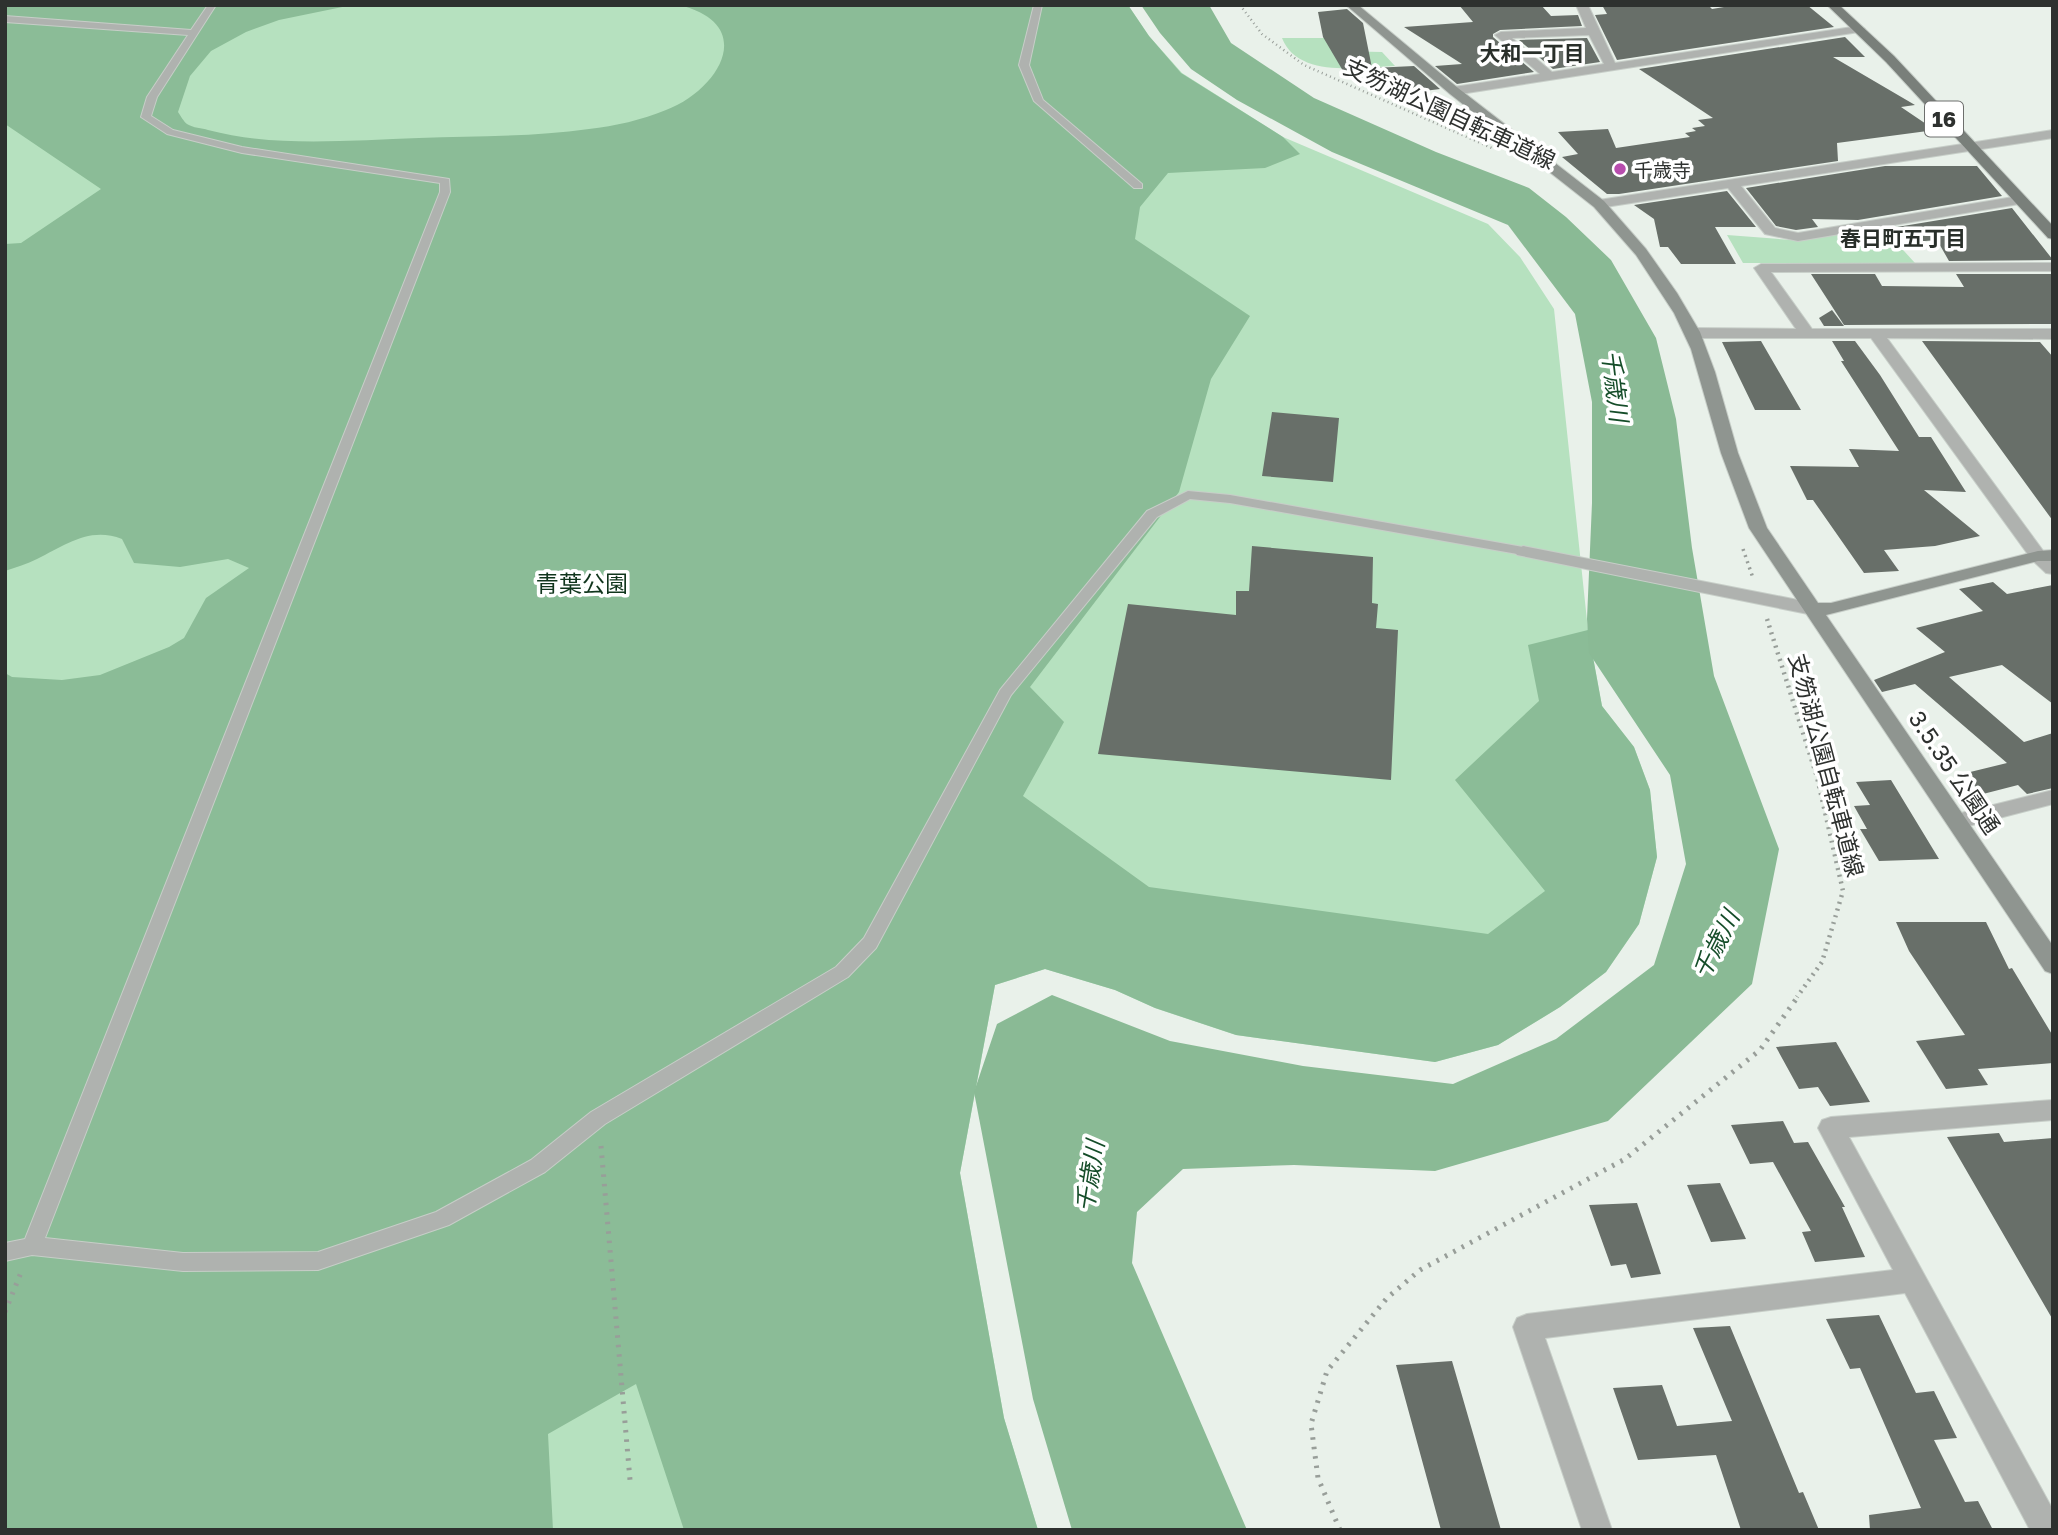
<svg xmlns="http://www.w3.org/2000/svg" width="2058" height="1535" font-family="'Golos Text','Noto Sans JP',sans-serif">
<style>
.green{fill:#b6e1bf}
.forest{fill:#8bbc97}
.water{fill:#8aba95}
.building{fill:#686f69}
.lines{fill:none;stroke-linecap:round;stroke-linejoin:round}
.lane-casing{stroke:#c7cec8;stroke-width:2}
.street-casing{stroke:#c7cec8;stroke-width:2}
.secondary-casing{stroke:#c7cec8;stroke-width:2}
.primary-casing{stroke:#c7cec8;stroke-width:2}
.path-far3{stroke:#989e99;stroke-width:2.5;stroke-dasharray:1 3.5;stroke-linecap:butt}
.path-far2{stroke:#989e99;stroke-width:3.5;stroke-dasharray:2 4.5;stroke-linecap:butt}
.path-far1{stroke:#989e99;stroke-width:4.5;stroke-dasharray:2 5;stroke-linecap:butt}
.path{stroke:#989e99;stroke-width:5;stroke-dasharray:2.5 7;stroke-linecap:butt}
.lane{fill:#afb2af;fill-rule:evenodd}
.street{fill:#afb2af;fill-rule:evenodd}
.secondary{fill:#8f9590;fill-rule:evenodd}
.primary{fill:#797f7a;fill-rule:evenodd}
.poi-dot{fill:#b84dae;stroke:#fff;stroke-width:2.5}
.labels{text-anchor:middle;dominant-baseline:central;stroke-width:7;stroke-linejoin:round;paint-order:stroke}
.far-poi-label{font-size:19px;fill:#2e312f;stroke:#fff;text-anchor:start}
.far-neighbourhood-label{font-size:21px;font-weight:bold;fill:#292f2a;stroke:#fff}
.shield{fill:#fff;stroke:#6d6f6d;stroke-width:2}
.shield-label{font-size:21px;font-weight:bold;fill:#2e312f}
.street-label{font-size:23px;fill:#2e312f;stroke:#fff}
.park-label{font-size:23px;fill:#10351c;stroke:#fff}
.water-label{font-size:24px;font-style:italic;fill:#154d29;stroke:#fff}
</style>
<rect width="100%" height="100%" fill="#e9f1ea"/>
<!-- green -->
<path class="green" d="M 5,5 L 1128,5 L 1149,36 L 1182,73 L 1283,137 L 1488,224 L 1520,257 L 1554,309 L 1588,630 L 1602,706 L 1634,747 L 1650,790 L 1657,857 L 1639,924 L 1606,972 L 1560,1007 L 1498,1045 L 1435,1062 L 1236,1035 L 1155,1008 L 1115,990 L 1045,969 L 995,985 L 960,1173 L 1004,1418 L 1038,1530 L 5,1530 Z
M 1282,38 L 1332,38 L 1335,51 L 1382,52 L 1395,66 C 1361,67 1298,79 1282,38 Z
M 1883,228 L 1915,263 L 1743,263 L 1727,235 L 1792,240 Z"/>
<!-- forest -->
<path class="forest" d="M 5,5 L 352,5 L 279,20 L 246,32 L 211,51 L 190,76 L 178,112 C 180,115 184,122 187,124 C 193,128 202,128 208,130 C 276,148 350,140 419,138 C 476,136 533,137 589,129 C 615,126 642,120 666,110 C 720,89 758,24 679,5 L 1128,5 L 1149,36 L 1181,73 L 1283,137 L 1300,154 L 1265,168 L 1168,173 L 1140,207 L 1135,239 L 1250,316 L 1211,379 L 1179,492 L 1030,687 L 1064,722 L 1023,796 L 1149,887 L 1488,934 L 1545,891 L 1455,780 L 1539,701 L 1528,645 L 1588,630 L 1602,706 L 1634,747 L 1650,790 L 1657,857 L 1639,924 L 1606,972 L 1560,1007 L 1498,1045 L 1435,1062 L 1236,1035 L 1155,1008 L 1115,990 L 1045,969 L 995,985 L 960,1173 L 1004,1418 L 1038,1530 L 684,1530 L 636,1384 L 548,1434 L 553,1530 L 5,1530 L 5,673 L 12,677 L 62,680 L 100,675 L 169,647 L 184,638 L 206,598 L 249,568 L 228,559 L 180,567 L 134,563 L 122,539 C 90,526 65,545 37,559 C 27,564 16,567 5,571 L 5,244 L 21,243 L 101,189 L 5,124 Z"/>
<!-- water -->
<path class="water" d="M 1141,5 L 1209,5 L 1231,43 L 1314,98 L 1436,152 L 1529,188 L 1566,217 L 1611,260 L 1656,338 L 1676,419 L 1692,548 L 1714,676 L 1779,849 L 1752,984 L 1608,1121 L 1435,1171 L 1294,1165 L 1183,1169 L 1137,1212 L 1132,1263 L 1247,1530 L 1072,1530 L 1033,1399 L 974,1092 L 997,1024 L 1052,995 L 1170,1041 L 1303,1066 L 1453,1084 L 1556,1039 L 1654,965 L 1686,864 L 1670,775 L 1589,653 L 1587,619 L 1592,503 L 1592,402 L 1575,314 L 1508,225 L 1332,152 L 1237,100 L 1191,69 L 1160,33 Z"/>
<!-- building -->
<path class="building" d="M 1459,5 L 1541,5 L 1551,16 L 1578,15 L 1582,26 L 1500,30 L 1493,34 L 1493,37 L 1534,72 L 1457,84 L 1435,66 L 1462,64 L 1404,27 L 1473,22 Z
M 1602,5 L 1708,5 L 1712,9 L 1736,5 L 1807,5 L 1834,27 L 1617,60 L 1595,15 L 1607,14 Z
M 1347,9 L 1363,23 L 1372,68 L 1414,66 L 1440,89 L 1416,92 L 1409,87 L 1382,90 L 1366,75 L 1346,76 L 1323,37 L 1318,12 Z
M 1845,37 L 1865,57 L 1833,57 L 1915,105 L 1901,107 L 1935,130 L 1837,143 L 1838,161 L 1619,194 L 1607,194 L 1562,157 L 1578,154 L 1558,132 L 1608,129 L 1616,148 L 1690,137 L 1685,133 L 1696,131 L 1692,128 L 1705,126 L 1698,120 L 1713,118 L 1639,69 Z
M 1587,38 L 1600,62 L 1553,69 L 1519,40 Z
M 1885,166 L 1977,166 L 2002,196 L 1858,220 L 1812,219 L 1818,227 L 1796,230 L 1776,226 L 1746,188 Z
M 1727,191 L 1756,227 L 1715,227 L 1736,264 L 1681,264 L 1668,247 L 1660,247 L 1654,219 L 1634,205 Z
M 2012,208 L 2053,260 L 1949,261 L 1937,240 L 1913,242 L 1897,227 Z
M 1811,274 L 1875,274 L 1882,286 L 1964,287 L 1956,274 L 2053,274 L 2053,324 L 1844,325 Z
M 1832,310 L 1844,326 L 1824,326 L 1819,318 Z
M 1761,341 L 1801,410 L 1755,410 L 1722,342 Z
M 1832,341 L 1855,341 L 1880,375 L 1919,437 L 1931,437 L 1966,492 L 1924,490 L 1980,536 L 1935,546 L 1884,550 L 1899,571 L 1864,573 L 1813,500 L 1807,500 L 1790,466 L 1859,467 L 1849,449 L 1899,451 L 1841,361 L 1844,361 Z
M 1922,341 L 2040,342 L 2053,357 L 2053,521 Z
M 1272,412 L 1339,418 L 1333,482 L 1262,476 Z
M 1252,546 L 1373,557 L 1372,603 L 1378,604 L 1376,628 L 1398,630 L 1391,780 L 1098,754 L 1128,604 L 1236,615 L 1236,591 L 1249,591 Z
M 1993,582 L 2007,594 L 2053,585 L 2053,704 L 2002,665 L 1949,677 L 2024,742 L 2053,733 L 2053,788 L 2027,794 L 2018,785 L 1983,794 L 1962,774 L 2007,763 L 1915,684 L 1882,692 L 1874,680 L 1945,652 L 1916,628 L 1983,611 L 1959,589 Z
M 1891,780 L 1939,859 L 1879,861 L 1860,829 L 1867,829 L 1854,806 L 1870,805 L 1856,782 Z
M 1896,922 L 1986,922 L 2009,969 L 2012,968 L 2053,1036 L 2053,1063 L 1978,1069 L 1988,1085 L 1946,1089 L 1916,1041 L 1965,1035 L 1909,951 Z
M 1836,1042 L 1870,1102 L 1830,1106 L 1818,1087 L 1799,1089 L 1776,1047 Z
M 1783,1121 L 1794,1143 L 1808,1142 L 1845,1207 L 1842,1207 L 1865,1257 L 1815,1262 L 1802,1232 L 1811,1231 L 1773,1162 L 1750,1164 L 1731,1125 Z
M 1999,1133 L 2004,1142 L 2053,1138 L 2053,1320 L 1947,1137 Z
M 1720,1183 L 1746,1239 L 1711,1242 L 1687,1185 Z
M 1637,1203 L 1661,1274 L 1631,1278 L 1626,1264 L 1611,1266 L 1589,1205 Z
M 1879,1315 L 1916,1393 L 1934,1391 L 1957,1438 L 1934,1440 L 1965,1502 L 1978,1501 L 1993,1530 L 1870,1530 L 1869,1515 L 1921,1508 L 1860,1368 L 1850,1369 L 1826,1319 Z
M 1730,1326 L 1799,1493 L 1803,1492 L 1819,1530 L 1741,1530 L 1716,1455 L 1638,1460 L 1613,1388 L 1662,1385 L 1677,1426 L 1732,1421 L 1693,1328 Z
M 1452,1361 L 1501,1530 L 1441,1530 L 1396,1365 Z"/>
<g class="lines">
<!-- lane casing -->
<g class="lane-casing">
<path id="lane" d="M 208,5 L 216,5 L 157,97 L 151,116 L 173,130 L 242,147 L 449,179 L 450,192 L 45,1238 L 183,1253 L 318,1252 L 436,1212 L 531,1160 L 591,1112 L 836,967 L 864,938 L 1000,690 L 1147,511 L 1188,491 L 1230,495 L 1523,547 L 1530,551 L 1523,555 L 1230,503 L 1190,499 L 1157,517 L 1011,695 L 876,948 L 848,977 L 605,1124 L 545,1172 L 449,1225 L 318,1270 L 183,1271 L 32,1255 L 5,1261 L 5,1243 L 25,1239 L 440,192 L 440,183 L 242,153 L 167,134 L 141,117 L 147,97 L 188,35 L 5,22 L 5,16 L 191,30 Z
M 1034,5 L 1042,5 L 1029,65 L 1043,100 L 1142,184 L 1142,188 L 1134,188 L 1034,101 L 1019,65 Z"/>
</g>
<!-- street casing -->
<g class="street-casing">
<path id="street" d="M 1576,5 L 1588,5 L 1615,63 L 1859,26 L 1865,29 L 1859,32 L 1454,95 L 1448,91 L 1454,87 L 1540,74 L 1495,35 L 1501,32 L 1586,28 ZM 1589,35 L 1604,64 L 1552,72 L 1512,38 Z
M 2053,130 L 2053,138 L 1741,186 L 1775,228 L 1798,233 L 2019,196 L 2026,200 L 2019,204 L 1798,241 L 1765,234 L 1728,188 L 1599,208 L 1592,204 L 1599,200 Z
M 2053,263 L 2053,271 L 1771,272 L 1812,329 L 2053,329 L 2053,339 L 1887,338 L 2044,552 L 2053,559 L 2053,574 L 2046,573 L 2032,560 L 1871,338 L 1692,338 L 1684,333 L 1692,328 L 1796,329 L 1754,268 L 1761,264 Z
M 1523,546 L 1813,603 L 1822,609 L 1813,615 L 1517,555 L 1514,551 Z
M 2053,790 L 2053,804 L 1957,829 L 1949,826 L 1946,821 L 1949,816 Z
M 2053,1100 L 2053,1120 L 1849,1137 L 2053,1510 L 2053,1530 L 2030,1530 L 1905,1293 L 1545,1338 L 1612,1530 L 1582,1530 L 1513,1327 L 1517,1318 L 1527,1314 L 1893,1270 L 1818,1128 L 1822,1120 L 1831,1117 Z"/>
</g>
<!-- secondary casing -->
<g class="secondary-casing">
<path id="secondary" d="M 1346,5 L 1358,5 L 1458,88 L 1604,201 L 1646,249 L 1677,293 L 1700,332 L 1715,372 L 1738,453 L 1767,528 L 1818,603 L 1831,603 L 2038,551 L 2053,550 L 2053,561 L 2038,561 L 1826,615 L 2053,946 L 2053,974 L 2045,971 L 1749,528 L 1721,453 L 1691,349 L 1674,313 L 1636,255 L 1594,207 L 1450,94 Z"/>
</g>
<!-- primary casing -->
<g class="primary-casing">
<path id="primary" d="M 1827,5 L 1839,5 L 1894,56 L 2053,226 L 2053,239 L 2048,238 L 1886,62 Z"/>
</g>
<!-- path-far3 -->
<path class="path-far3" d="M 1240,5 L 1262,34 L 1304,65 L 1494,149"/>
<!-- path-far2 -->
<path class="path-far2" d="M 1743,549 L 1753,578"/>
<!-- path-far1 -->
<path class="path-far1" d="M 1767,619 L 1817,777 L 1843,891 L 1822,962 L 1797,997"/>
<!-- path -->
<path class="path" d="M 601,1146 L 630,1480
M 5,1312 L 22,1270
M 1340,1530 L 1318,1478 L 1311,1424 L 1327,1371 L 1387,1298 L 1420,1270 L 1625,1159 L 1760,1050 L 1799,995"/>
<!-- lane -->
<use href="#lane" class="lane"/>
<!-- street -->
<use href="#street" class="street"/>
<!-- secondary -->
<use href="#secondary" class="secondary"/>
<!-- primary -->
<use href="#primary" class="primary"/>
</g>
<!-- markers -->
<circle class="poi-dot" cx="1620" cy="169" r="7"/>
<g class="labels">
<!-- far-poi labels -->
<g class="far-poi-label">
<text x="1634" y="169">千歳寺</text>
</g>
<!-- far-neighbourhood labels -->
<g class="far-neighbourhood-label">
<text x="1532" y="53">大和一丁目</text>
<text x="1903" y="238">春日町五丁目</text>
</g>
<!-- shield labels -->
<rect class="shield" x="1925" y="101.5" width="38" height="35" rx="5"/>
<g class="shield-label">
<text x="1944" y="119">16</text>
</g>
<!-- street labels -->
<g class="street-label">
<text transform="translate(1450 113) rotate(25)">支笏湖公園自転車道線</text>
<text transform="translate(1827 765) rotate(75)">支笏湖公園自転車道線</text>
<text transform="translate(1955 772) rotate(56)">3.5.35 公園通</text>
</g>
<!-- park labels -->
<g class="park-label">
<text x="582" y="583">青葉公園</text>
</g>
<!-- water labels -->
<g class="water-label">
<text transform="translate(1616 386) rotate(83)">千歳川</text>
<text transform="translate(1715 944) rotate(-63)">千歳川</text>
<text transform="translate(1089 1176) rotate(-81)">千歳川</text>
</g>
</g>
<!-- border -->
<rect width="2058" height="1535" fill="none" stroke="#2e312f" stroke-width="14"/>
</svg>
